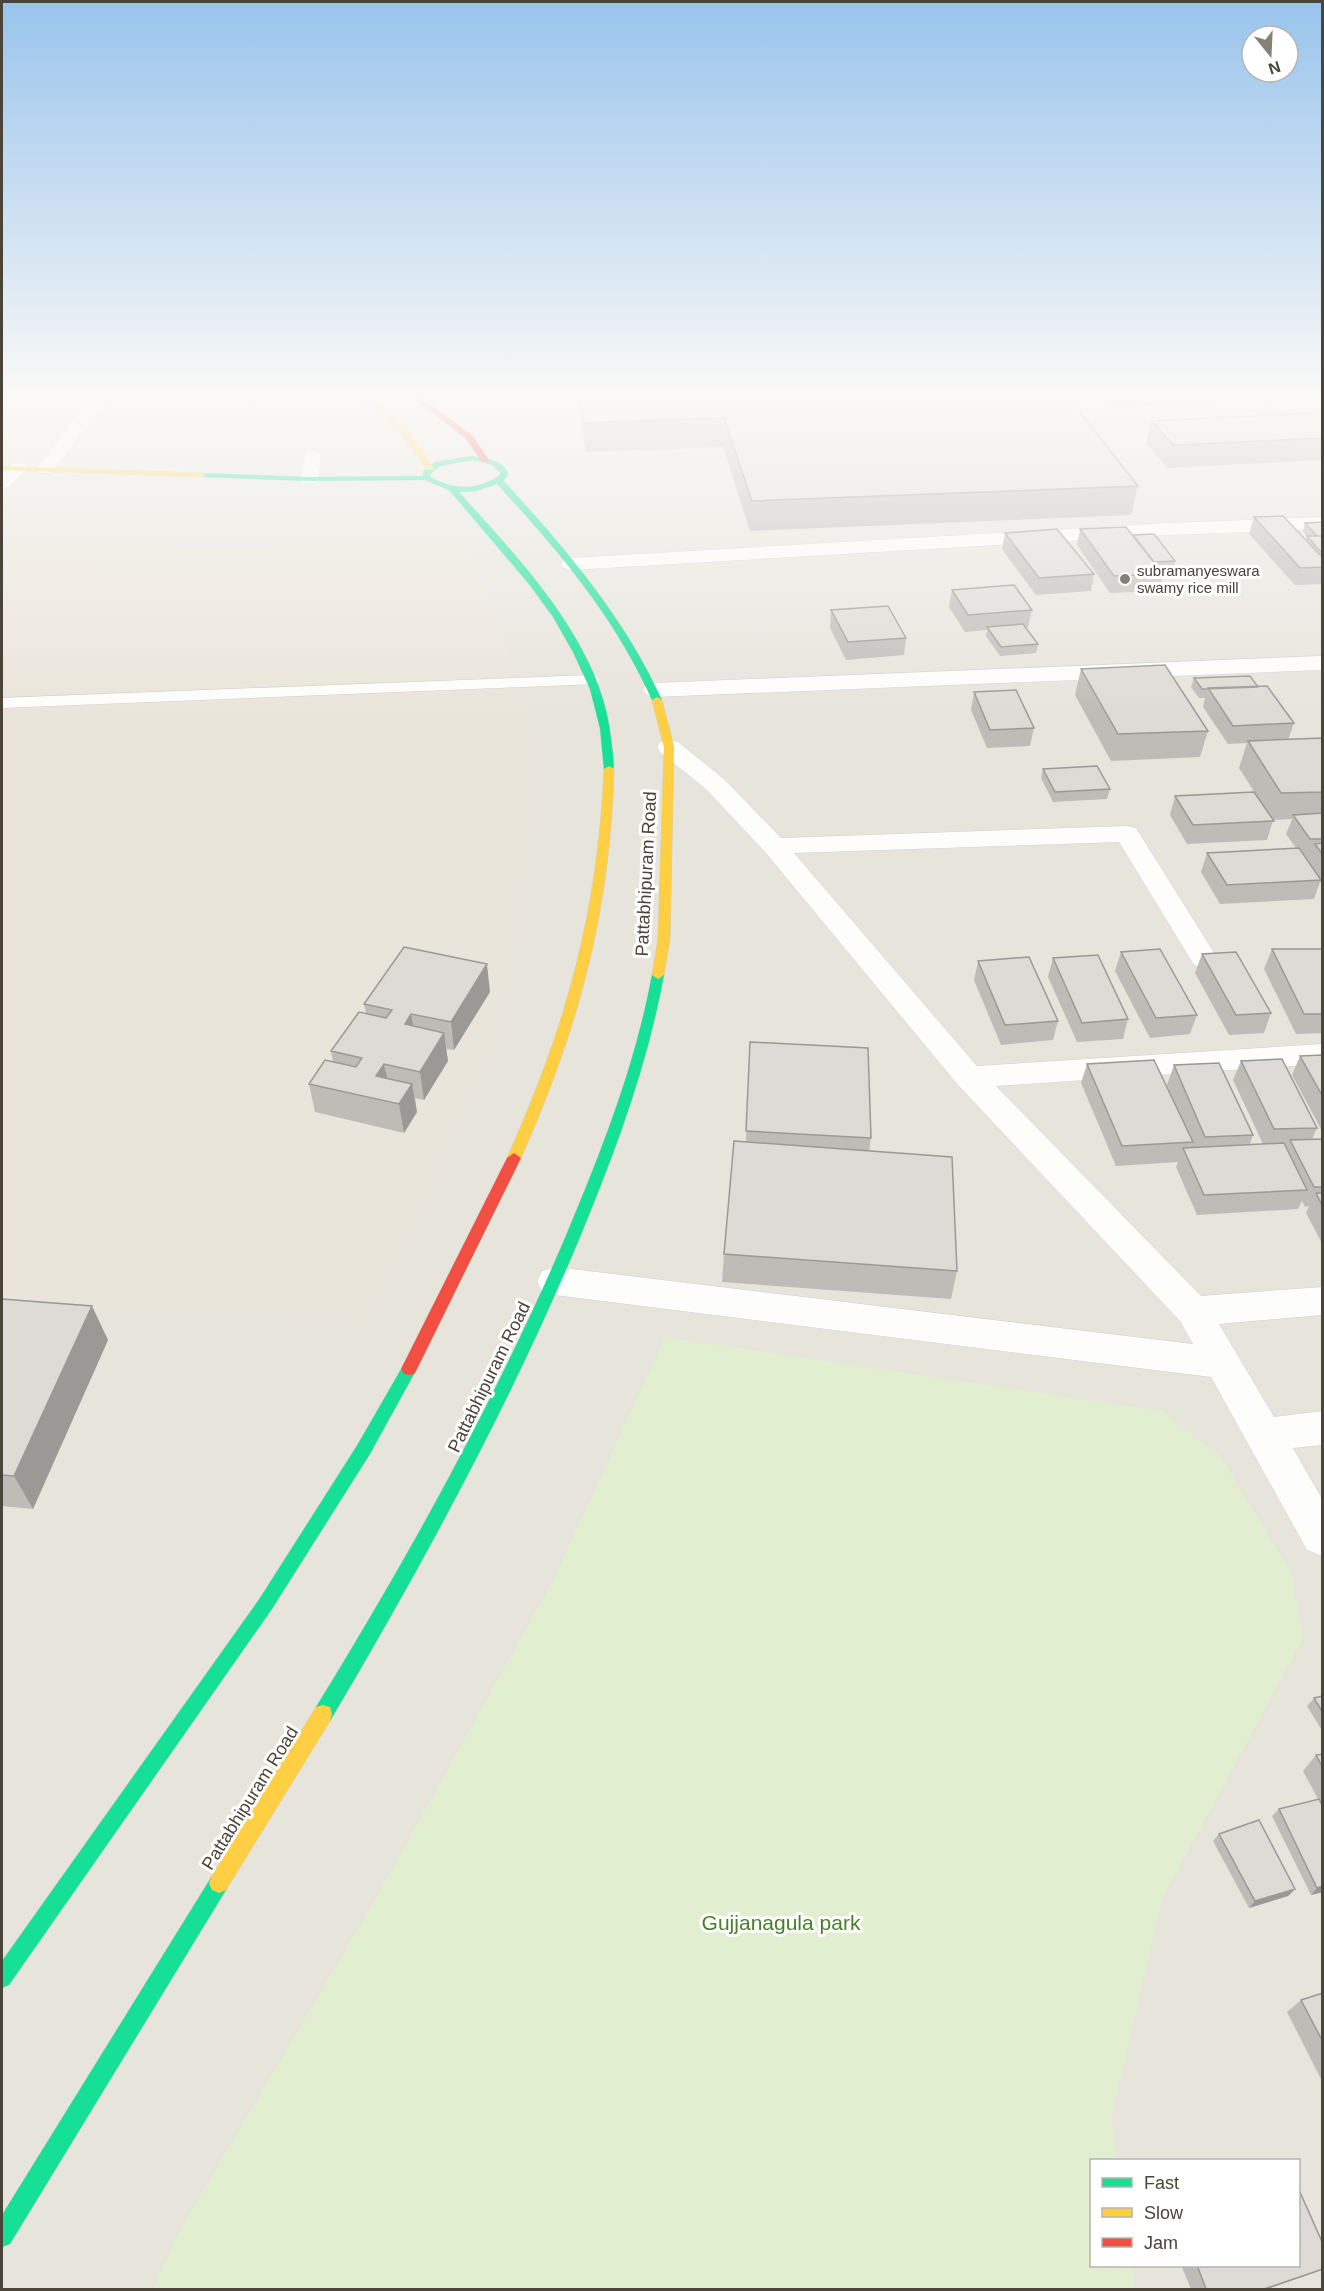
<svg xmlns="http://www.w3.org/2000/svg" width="1324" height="2291" font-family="Arial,sans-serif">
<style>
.residential{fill:#e7e4dc;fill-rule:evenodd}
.education{fill:#eae5da}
.green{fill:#e1eecf}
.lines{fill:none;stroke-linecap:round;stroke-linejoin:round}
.lane-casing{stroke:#d2d0cb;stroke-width:1}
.street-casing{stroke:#d2d0cb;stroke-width:1}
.fast-casing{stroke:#d3cfc5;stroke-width:1}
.slow-casing{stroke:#d3cfc5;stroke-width:1}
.jam-casing{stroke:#d3cfc5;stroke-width:1}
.lane{fill:#fdfdfc;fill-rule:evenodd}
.street{fill:#fdfdfc;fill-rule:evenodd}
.fast{fill:#16e098;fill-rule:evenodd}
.slow{fill:#ffcf43;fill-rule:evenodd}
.jam{fill:#f24e42;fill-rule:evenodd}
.wall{fill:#bfbcb8}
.shaded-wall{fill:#9b9996}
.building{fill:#dedbd6;stroke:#9b9996;stroke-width:1.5}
.poi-dot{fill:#868178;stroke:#fff;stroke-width:2}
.labels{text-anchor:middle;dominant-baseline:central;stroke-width:6;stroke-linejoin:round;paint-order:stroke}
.far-poi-label{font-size:15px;fill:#4b4439;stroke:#fff;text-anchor:start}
.street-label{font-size:18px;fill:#4b4439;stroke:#fff}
.near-park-label{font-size:21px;fill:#4a7f2a;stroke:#fff}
</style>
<rect width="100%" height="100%" fill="#f4f2ee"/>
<!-- residential -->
<path class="residential" d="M 2,396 L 1322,396 L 1322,2289 L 2,2289 ZM 1092,2160 L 1298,2160 L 1298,2266 L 1092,2266 Z"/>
<!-- education -->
<path class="education" d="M 471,544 L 523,696 L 539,788 L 498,1042 L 368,1327 L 2,1303 L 2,551 Z"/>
<!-- green -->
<path class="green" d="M 665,1337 L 1162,1411 L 1220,1456 L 1291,1571 L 1303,1639 L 1162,1899 L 1111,2119 L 1117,2160 L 1092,2160 L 1092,2266 L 1132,2266 L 1135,2289 L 154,2289 L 175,2238 L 373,1903 L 553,1580 Z"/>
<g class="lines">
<!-- lane casing -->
<g class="lane-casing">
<path id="lane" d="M 591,675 L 597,676 L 600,680 L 597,684 L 2,708 L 2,698 Z"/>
</g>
<!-- street casing -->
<g class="street-casing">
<path id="street" d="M 96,396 L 117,396 L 101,408 L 51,473 L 39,473 L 36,469 L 39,465 L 89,400 Z
M 312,451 L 318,452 L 321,456 L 318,479 L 316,483 L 302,483 L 300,479 L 306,452 Z
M 18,463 L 24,464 L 27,468 L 9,487 L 2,488 L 2,473 L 12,464 Z
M 1322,517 L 1322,529 L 1169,535 L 571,570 L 564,568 L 561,564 L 564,560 L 571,558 L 1169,523 Z
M 1322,656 L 1322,670 L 655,697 L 647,695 L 643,690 L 647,685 L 655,683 Z
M 669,740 L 678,742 L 725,780 L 781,838 L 1127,826 L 1136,828 L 1218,959 L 1214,965 L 1204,968 L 1194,965 L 1119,842 L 794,853 L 977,1066 L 1322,1044 L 1322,1064 L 996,1086 L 1201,1296 L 1322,1287 L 1322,1315 L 1219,1324 L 1274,1417 L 1322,1411 L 1322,1445 L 1293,1448 L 1322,1499 L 1322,1556 L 1307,1550 L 1211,1377 L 555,1295 L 542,1291 L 537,1281 L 542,1271 L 555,1267 L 1193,1344 L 1180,1321 L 958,1085 L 765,852 L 707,790 L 660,752 L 657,747 L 660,742 Z"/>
</g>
<!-- fast casing -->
<g class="fast-casing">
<path id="fast" d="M 473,456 C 486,459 507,460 508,476 L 503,480 C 565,548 623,615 662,700 L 657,703 L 652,700 C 615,617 558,550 497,484 L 476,491 L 459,492 C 520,560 602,644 611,739 C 612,749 615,762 613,771 L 605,771 L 604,769 L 600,728 L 590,689 L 573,652 L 553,617 L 529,584 L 449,490 L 425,480 L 309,481 L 202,477 L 198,475 L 202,473 L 309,477 L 423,476 L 423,471 L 435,462 ZM 473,460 L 492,465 L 500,472 L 500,475 C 478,490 454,491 431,477 L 430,474 L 440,466 Z
M 658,971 L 664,975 C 647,1068 614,1155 578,1242 C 508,1408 422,1566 330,1721 L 323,1723 L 316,1721 L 314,1714 L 316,1707 C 409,1556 495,1401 565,1238 C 601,1152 635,1067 652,975 Z
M 409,1363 L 414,1364 L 417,1369 L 414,1374 L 370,1454 L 272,1609 L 9,1985 L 2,1988 L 2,1961 L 260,1598 L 358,1444 L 404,1364 Z
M 219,1873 L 226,1876 L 229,1883 L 226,1890 L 10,2244 L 2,2247 L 2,2215 L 212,1876 Z"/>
</g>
<!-- slow casing -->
<g class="slow-casing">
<path id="slow" d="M 361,396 L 368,396 L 404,426 L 434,468 L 433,470 L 427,470 L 398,430 Z
M 2,466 L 202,473 L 206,475 L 202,477 L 2,470 Z
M 657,697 L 662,700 L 674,747 L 670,939 L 664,975 L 658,979 L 652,975 L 658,939 L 664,747 L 652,700 Z
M 609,766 L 614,769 C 610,913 579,1027 521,1158 L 514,1163 L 507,1158 C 566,1027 598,913 604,769 Z
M 323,1705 L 330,1707 L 332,1714 L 330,1721 L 226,1890 L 219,1893 L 212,1890 L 209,1883 L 212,1876 L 316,1707 Z"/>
</g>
<!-- jam casing -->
<g class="jam-casing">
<path id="jam" d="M 411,396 L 419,396 L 472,435 L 489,460 L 488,462 L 482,462 L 466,439 Z
M 514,1153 L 521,1158 L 417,1369 L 414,1374 L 409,1375 L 404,1374 L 401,1369 L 507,1158 Z"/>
</g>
<!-- lane -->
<use href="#lane" class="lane"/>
<!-- street -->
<use href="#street" class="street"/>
<!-- fast -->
<use href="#fast" class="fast"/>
<!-- slow -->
<use href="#slow" class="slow"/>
<!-- jam -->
<use href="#jam" class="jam"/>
</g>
<!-- wall -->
<path class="wall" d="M 577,396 L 1067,396 L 1138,486 L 1131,515 L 750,531 L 723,447 L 586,452 Z
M 1104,396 L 1210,396 L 1208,404 L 1112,407 Z
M 1323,413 L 1323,460 L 1168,468 L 1146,443 L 1151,421 Z
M 1254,517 L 1306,540 L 1307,536 L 1303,531 L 1305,523 L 1323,522 L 1323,584 L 1295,585 L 1249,534 Z
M 1080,529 L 1133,535 L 1175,561 L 1173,570 L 1161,571 L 1163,574 L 1159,591 L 1110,593 L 1077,545 Z
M 1005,533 L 1094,574 L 1091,591 L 1036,595 L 1002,549 Z
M 952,590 L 1032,610 L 1028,627 L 1026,627 L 1038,644 L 1036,653 L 1000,656 L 986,636 L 987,630 L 965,632 L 949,607 Z
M 831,610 L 906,638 L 904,655 L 846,660 L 830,628 Z
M 1081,669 L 1208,731 L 1200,757 L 1111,761 L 1075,695 Z
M 1194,678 L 1258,687 L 1294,723 L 1288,740 L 1323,738 L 1323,885 L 1320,882 L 1314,899 L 1220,904 L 1201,872 L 1207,853 L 1296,848 L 1286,834 L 1292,819 L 1273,820 L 1267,840 L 1187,844 L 1170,815 L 1175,796 L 1257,796 L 1239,768 L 1247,743 L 1228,744 L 1203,707 L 1205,698 L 1199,698 L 1191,687 Z
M 974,692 L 1034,728 L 1030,746 L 987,748 L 971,710 Z
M 1043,769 L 1110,789 L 1107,799 L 1053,802 L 1041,778 Z
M 1272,949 L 1323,949 L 1323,1033 L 1296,1034 L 1264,969 Z
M 1121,952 L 1197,1015 L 1190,1034 L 1150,1038 L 1115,971 Z
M 1202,954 L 1271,1013 L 1264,1033 L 1229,1035 L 1195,973 Z
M 1053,958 L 1128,1019 L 1123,1039 L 1077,1042 L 1048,977 Z
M 978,961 L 1058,1021 L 1053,1040 L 1001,1045 L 974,980 Z
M 490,992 L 454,1050 L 446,1049 L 448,1061 L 424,1100 L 415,1098 L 417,1112 L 404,1133 L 315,1112 L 309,1084 L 333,1062 L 331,1051 L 366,1013 L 364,1004 Z
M 750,1042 L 871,1138 L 869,1151 L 957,1271 L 951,1299 L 722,1282 L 724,1254 L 746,1142 Z
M 1323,1055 L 1323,1133 L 1292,1075 L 1300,1056 Z
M 1241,1061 L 1317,1128 L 1312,1139 L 1323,1139 L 1323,1245 L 1306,1213 L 1309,1206 L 1305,1207 L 1302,1201 L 1298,1209 L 1197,1215 L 1176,1167 L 1178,1162 L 1116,1166 L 1081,1083 L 1087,1064 L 1181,1118 L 1167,1085 L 1174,1065 L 1253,1135 L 1250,1144 L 1263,1144 L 1233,1080 Z
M 2,1299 L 108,1340 L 33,1509 L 2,1506 Z
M 1323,1696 L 1323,1732 L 1307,1706 L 1314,1698 Z
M 1323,1754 L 1323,1892 L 1311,1895 L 1272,1816 L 1279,1809 L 1318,1799 L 1303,1771 L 1316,1755 Z
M 1219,1834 L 1295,1889 L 1288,1896 L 1249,1908 L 1213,1841 Z
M 1323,1993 L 1323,2083 L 1287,2012 L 1301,2000 Z
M 1181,2265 L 1299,2265 L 1316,2272 L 1267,2289 L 1191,2289 Z"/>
<!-- shaded-wall -->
<path class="shaded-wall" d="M 487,964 L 490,992 L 454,1050 L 451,1022 Z
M 411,1014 L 416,1042 L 405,1024 Z
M 444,1033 L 448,1061 L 424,1100 L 420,1072 Z
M 384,1064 L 390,1092 L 376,1076 Z
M 412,1084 L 417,1112 L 404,1133 L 399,1104 Z
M 92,1306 L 108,1340 L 33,1509 L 14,1476 Z
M 1323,1886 L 1323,1892 L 1311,1895 L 1317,1888 Z
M 1295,1889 L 1288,1896 L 1249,1908 L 1255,1901 Z
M 1323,2269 L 1316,2272 L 1267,2289 L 1264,2289 Z"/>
<!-- building -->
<path class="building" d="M 580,396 L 1067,396 L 1138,486 L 752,501 L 724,418 L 584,423 Z
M 1323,413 L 1323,438 L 1174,445 L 1151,421 Z
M 1283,516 L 1323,558 L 1323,567 L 1300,568 L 1254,517 Z
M 1323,522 L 1323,536 L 1317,536 L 1305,523 Z
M 1126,527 L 1163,574 L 1114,576 L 1080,529 Z
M 1057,529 L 1094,574 L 1039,578 L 1005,533 Z
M 1154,534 L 1175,561 L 1154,562 L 1133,535 Z
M 1307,536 L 1323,536 L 1323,552 L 1321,552 Z
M 1014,585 L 1032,610 L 968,615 L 952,590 Z
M 888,606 L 906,638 L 848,642 L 831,610 Z
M 1023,624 L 1038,644 L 1001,647 L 987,627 Z
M 1165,665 L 1208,731 L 1118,734 L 1081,669 Z
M 1250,676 L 1258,687 L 1202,689 L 1194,678 Z
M 1267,686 L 1294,723 L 1233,726 L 1208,688 Z
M 1016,690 L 1034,728 L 990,730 L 974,692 Z
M 1323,738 L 1323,792 L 1281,793 L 1248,741 Z
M 1097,766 L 1110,789 L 1055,792 L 1043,769 Z
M 1254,792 L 1274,821 L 1193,825 L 1175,796 Z
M 1323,813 L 1323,839 L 1310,839 L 1293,815 Z
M 1323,843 L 1323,855 L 1315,844 Z
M 1299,848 L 1321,880 L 1227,885 L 1207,853 Z
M 404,947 L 487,964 L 451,1022 L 411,1014 L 405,1024 L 444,1033 L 420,1072 L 384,1064 L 376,1076 L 412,1084 L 399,1104 L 309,1084 L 325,1060 L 356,1067 L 362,1058 L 331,1051 L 359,1012 L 386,1018 L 392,1010 L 364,1004 Z
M 1160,949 L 1197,1015 L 1156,1018 L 1121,952 Z
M 1272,949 L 1323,949 L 1323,1014 L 1304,1014 Z
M 1236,952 L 1271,1013 L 1236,1015 L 1202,954 Z
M 1098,955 L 1128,1019 L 1082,1023 L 1053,958 Z
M 1029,957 L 1058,1021 L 1005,1025 L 978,961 Z
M 750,1042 L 868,1048 L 871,1138 L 746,1131 Z
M 1323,1055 L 1323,1097 L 1300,1056 Z
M 1282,1059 L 1317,1128 L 1274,1129 L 1241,1061 Z
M 1154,1060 L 1193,1142 L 1122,1146 L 1087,1064 Z
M 1219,1063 L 1253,1135 L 1205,1137 L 1174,1065 Z
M 1323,1139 L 1323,1187 L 1314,1187 L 1290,1140 Z
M 734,1141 L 952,1157 L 957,1271 L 724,1254 Z
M 1284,1143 L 1307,1190 L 1204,1195 L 1183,1148 Z
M 1316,1193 L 1323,1193 L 1323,1207 Z
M 2,1299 L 92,1306 L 14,1476 L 2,1475 Z
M 1323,1696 L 1323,1713 L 1314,1698 Z
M 1323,1754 L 1323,1768 L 1316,1755 Z
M 1319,1799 L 1323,1807 L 1323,1886 L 1317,1888 L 1279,1809 Z
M 1259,1820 L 1295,1889 L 1255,1901 L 1219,1834 Z
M 1323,1993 L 1323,2042 L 1301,2000 Z
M 1299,2190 L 1323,2244 L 1323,2269 L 1264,2289 L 1206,2289 L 1197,2265 L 1299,2265 Z"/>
<!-- sky -->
<linearGradient id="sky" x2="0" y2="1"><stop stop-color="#98c4ec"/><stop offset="0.55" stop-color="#faf9f7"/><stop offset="1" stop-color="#faf9f7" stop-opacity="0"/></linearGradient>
<rect width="1324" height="717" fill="url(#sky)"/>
<!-- markers -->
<circle class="poi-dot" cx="1125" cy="579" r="6"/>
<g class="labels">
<!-- far-poi labels -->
<g class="far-poi-label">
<text x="1137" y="570">subramanyeswara<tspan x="1137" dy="17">swamy rice mill</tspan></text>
</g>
<!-- street labels -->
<g class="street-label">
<text transform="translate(646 874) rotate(-87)">Pattabhipuram Road</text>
<text transform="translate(489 1377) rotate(-64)">Pattabhipuram Road</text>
<text transform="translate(250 1798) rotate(-58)">Pattabhipuram Road</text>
</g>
<!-- near-park labels -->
<g class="near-park-label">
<text x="781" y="1922">Gujjanagula park</text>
</g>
</g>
<!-- border -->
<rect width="1324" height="2291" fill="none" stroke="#4b4439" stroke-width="6"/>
<!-- legend -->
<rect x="1090" y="2159" width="210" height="108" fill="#ffffff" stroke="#b7b4b0" stroke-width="1.5"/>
<rect x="1102" y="2178" width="30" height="9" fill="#16e098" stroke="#b7b4b0" stroke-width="1.5"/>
<text x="1144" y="2189" font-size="18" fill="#4b4439">Fast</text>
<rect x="1102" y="2208" width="30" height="9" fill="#ffcf43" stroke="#b7b4b0" stroke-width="1.5"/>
<text x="1144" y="2219" font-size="18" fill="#4b4439">Slow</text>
<rect x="1102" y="2238" width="30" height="9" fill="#f24e42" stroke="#b7b4b0" stroke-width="1.5"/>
<text x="1144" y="2249" font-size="18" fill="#4b4439">Jam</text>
<!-- north arrow -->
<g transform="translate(1270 54) rotate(162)"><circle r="28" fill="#ffffff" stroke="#b7b4b0" stroke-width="1.5"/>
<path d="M0-4.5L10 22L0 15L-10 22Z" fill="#868178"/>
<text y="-9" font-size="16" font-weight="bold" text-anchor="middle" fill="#4b4439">N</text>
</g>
</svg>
